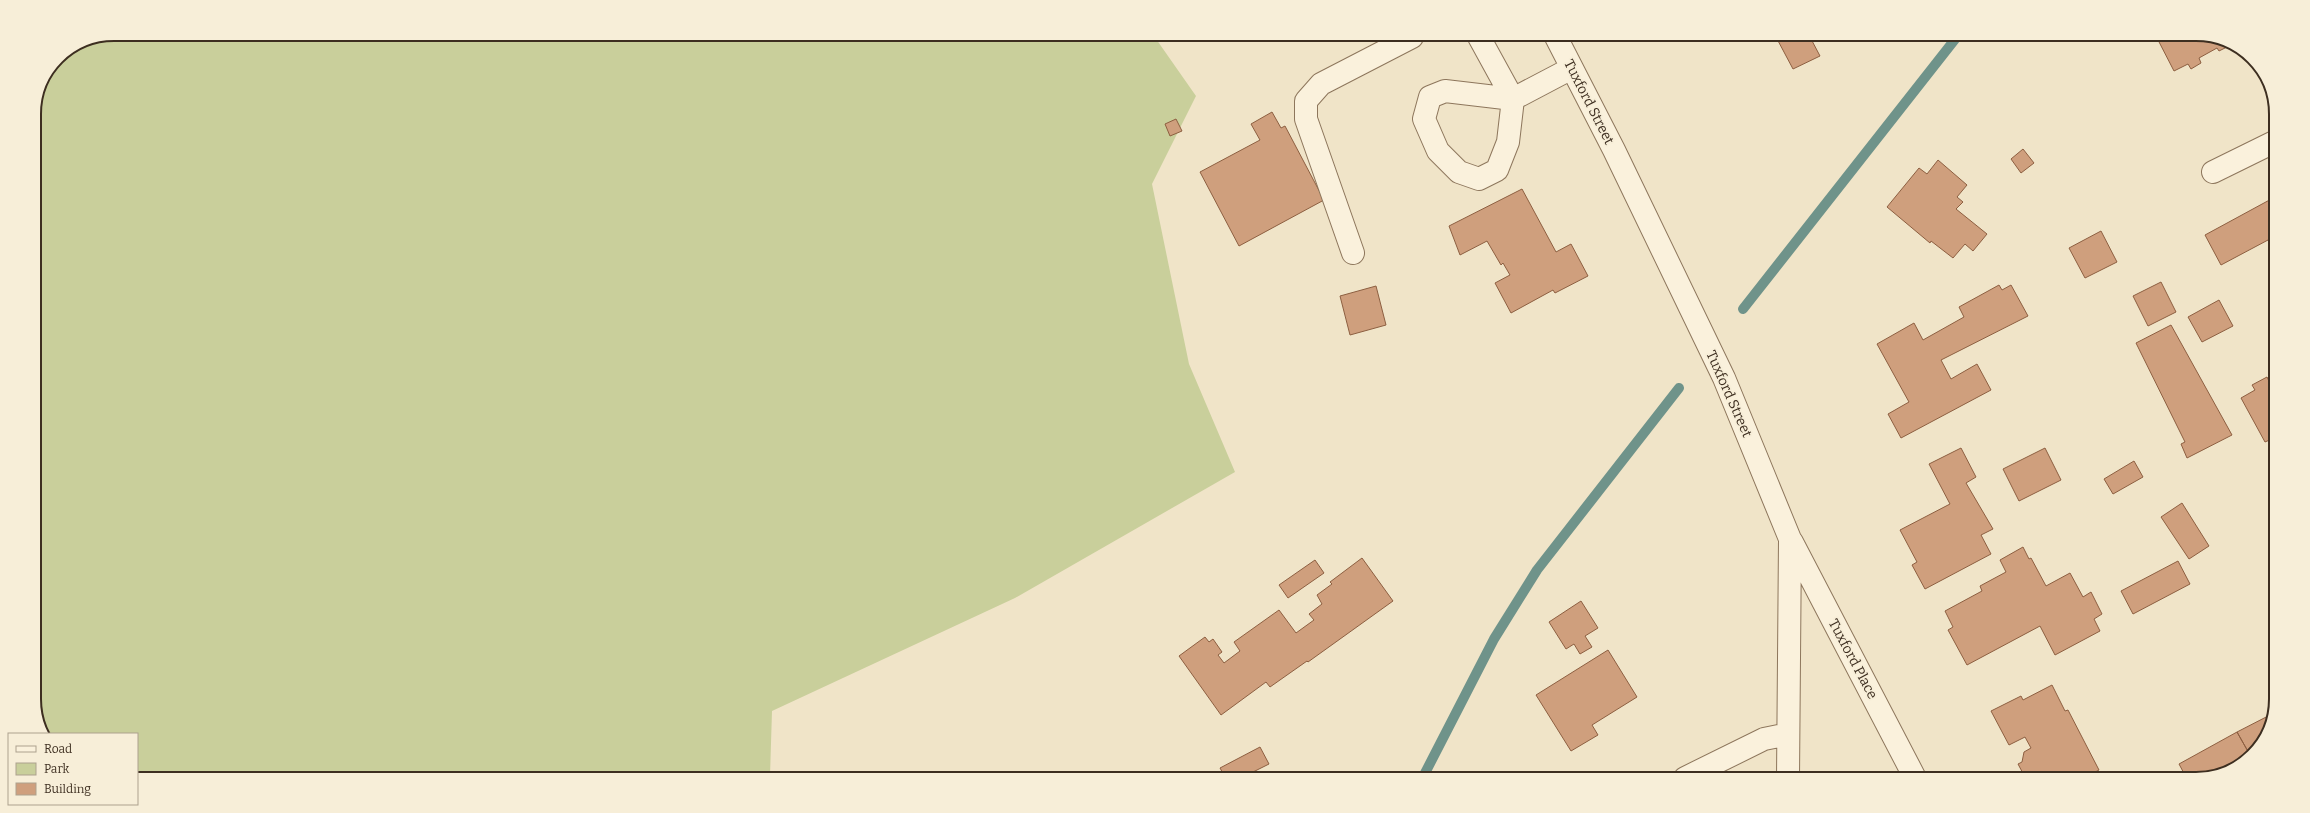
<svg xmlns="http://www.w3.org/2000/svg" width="2310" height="813" font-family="Bitter,serif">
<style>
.green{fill:#c9cf9b}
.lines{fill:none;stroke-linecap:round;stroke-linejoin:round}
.stream{stroke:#6f938a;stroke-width:10}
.building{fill:#cf9f7d;stroke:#8d5f41}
.minor-casing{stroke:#8d765c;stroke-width:24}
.minor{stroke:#faf1dc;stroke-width:22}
.labels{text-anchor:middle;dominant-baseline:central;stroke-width:3.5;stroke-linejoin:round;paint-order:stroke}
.street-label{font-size:14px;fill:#3d2e20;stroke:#f7eed8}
.rim{fill:none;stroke:#3d2e20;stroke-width:2}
</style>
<rect width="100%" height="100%" fill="#f0e4c8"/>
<!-- green -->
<path class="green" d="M 114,34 L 1154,36 L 1196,96 L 1152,184 L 1189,364 L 1235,472 L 1015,598 L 772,711 L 770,776 L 137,775 L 137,734 L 45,734 L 34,704 L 34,109 L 40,83 L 58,57 L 84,40 Z"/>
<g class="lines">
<!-- stream -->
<path class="stream" d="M 1743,309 L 1956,38
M 1423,777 L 1494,639 L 1537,570 L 1679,388"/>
</g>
<!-- building -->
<path class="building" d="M 1776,37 L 1810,37 L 1820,56 L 1793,69 Z
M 2157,38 L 2221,38 L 2231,45 L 2219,51 L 2217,48 L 2199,58 L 2201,63 L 2191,69 L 2188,64 L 2174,71 Z
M 1272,112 L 1281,128 L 1285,126 L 1324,200 L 1239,246 L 1200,172 L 1260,140 L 1251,124 Z
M 1176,119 L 1182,131 L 1170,136 L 1165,124 Z
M 2023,149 L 2034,163 L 2021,173 L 2011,159 Z
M 1938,160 L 1967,185 L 1957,197 L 1963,202 L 1956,209 L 1987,234 L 1973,251 L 1965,244 L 1953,258 L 1931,241 L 1930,243 L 1887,207 L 1919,168 L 1927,174 Z
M 1522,189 L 1556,252 L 1571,244 L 1588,276 L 1555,293 L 1553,290 L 1511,313 L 1495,283 L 1510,275 L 1503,263 L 1501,265 L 1487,241 L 1460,255 L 1449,226 Z
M 2275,197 L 2275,253 L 2268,240 L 2221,265 L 2205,235 Z
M 2101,231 L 2117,262 L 2085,278 L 2069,248 Z
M 2161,282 L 2176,312 L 2148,326 L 2133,296 Z
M 1999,285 L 2002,290 L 2011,285 L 2028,316 L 1941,360 L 1951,379 L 1977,364 L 1991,390 L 1901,438 L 1888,414 L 1909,402 L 1877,344 L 1914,323 L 1923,340 L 1964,317 L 1959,307 Z
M 1376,286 L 1386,325 L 1350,335 L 1340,296 Z
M 2219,300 L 2233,326 L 2202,342 L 2188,317 Z
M 2171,325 L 2232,435 L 2187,458 L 2181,444 L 2185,442 L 2136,343 Z
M 2267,377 L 2270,383 L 2272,382 L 2274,385 L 2274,438 L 2265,442 L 2241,398 L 2255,390 L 2252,385 Z
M 1961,448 L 1976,477 L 1966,483 L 1993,529 L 1981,535 L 1991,554 L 1925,589 L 1912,565 L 1917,562 L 1900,530 L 1950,504 L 1929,464 Z
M 2045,448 L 2061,480 L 2019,501 L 2003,469 Z
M 2134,461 L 2143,477 L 2113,494 L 2104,479 Z
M 2182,503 L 2209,546 L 2189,559 L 2161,517 Z
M 2023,547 L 2029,559 L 2031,558 L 2046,586 L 2070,573 L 2083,597 L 2091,592 L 2102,614 L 2094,619 L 2100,631 L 2055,655 L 2040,626 L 1967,665 L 1948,630 L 1953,627 L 1945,611 L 1982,591 L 1980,586 L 2006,572 L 2000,560 Z
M 1362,558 L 1393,601 L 1308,662 L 1307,661 L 1270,687 L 1266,682 L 1221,715 L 1179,656 L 1205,637 L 1209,642 L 1213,639 L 1222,652 L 1218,655 L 1224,663 L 1240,651 L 1234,642 L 1279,610 L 1296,633 L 1314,620 L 1309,614 L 1322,604 L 1317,595 L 1332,584 L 1330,582 Z
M 1315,560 L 1324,573 L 1288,598 L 1279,585 Z
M 2178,561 L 2190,584 L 2133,614 L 2121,591 Z
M 1581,601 L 1598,628 L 1585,636 L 1592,647 L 1580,654 L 1574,644 L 1566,649 L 1549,622 Z
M 1608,650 L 1637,697 L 1592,725 L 1598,735 L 1571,751 L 1536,695 Z
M 2052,685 L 2065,711 L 2068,710 L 2099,770 L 2082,779 L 2026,779 L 2018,764 L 2022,762 L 2024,752 L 2031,748 L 2025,737 L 2009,745 L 1991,711 L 2021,696 L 2023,700 Z
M 2272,714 L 2272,724 L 2250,755 L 2237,732 Z
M 2237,732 L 2250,755 L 2246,761 L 2196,779 L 2187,779 L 2179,764 Z
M 1260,747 L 1269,764 L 1243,777 L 1225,777 L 1220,768 Z
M 2170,773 L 2173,779 L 2159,779 Z"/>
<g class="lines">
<!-- minor casing -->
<g class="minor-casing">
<path id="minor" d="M 1479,37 L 1513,99 L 1572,68
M 1556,37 L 1614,150 L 1724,378 L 1790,539 L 1788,778
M 1445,91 L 1513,99 L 1508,142 L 1497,170 L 1479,179 L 1459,172 L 1438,151 L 1424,119 L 1430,97 Z
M 2213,172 L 2276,141
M 1353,253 L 1306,119 L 1306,101 L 1321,84 L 1412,37
M 1792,542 L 1915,778
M 1685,778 L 1764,739 L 1788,734"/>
</g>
<!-- minor -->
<use href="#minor" class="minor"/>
</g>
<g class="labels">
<!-- street labels -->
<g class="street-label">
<text transform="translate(1589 102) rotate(63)">Tuxford Street</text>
<text transform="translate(1729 394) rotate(66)">Tuxford Street</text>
<text transform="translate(1853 659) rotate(62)">Tuxford Place</text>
</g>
</g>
<!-- crop -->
<path d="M0 0H2310V813H0ZM114 41H2196A73 73 0 0 1 2269 114V699A73 73 0 0 1 2196 772H114A73 73 0 0 1 41 699V114A73 73 0 0 1 114 41Z" fill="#f7eed8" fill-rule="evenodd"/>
<path class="rim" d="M114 41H2196A73 73 0 0 1 2269 114V699A73 73 0 0 1 2196 772H114A73 73 0 0 1 41 699V114A73 73 0 0 1 114 41Z"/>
<!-- legend -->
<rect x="8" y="733" width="130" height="72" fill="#f7eed8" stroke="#ada18e"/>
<rect x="16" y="746" width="20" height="6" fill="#faf1dc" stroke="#ada18e"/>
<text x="44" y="753" font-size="12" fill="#3d2e20">Road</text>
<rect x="16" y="763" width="20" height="12" fill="#c9cf9b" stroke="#ada18e"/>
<text x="44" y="773" font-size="12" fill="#3d2e20">Park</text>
<rect x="16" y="783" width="20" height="12" fill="#cf9f7d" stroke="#ada18e"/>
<text x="44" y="793" font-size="12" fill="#3d2e20">Building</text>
</svg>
